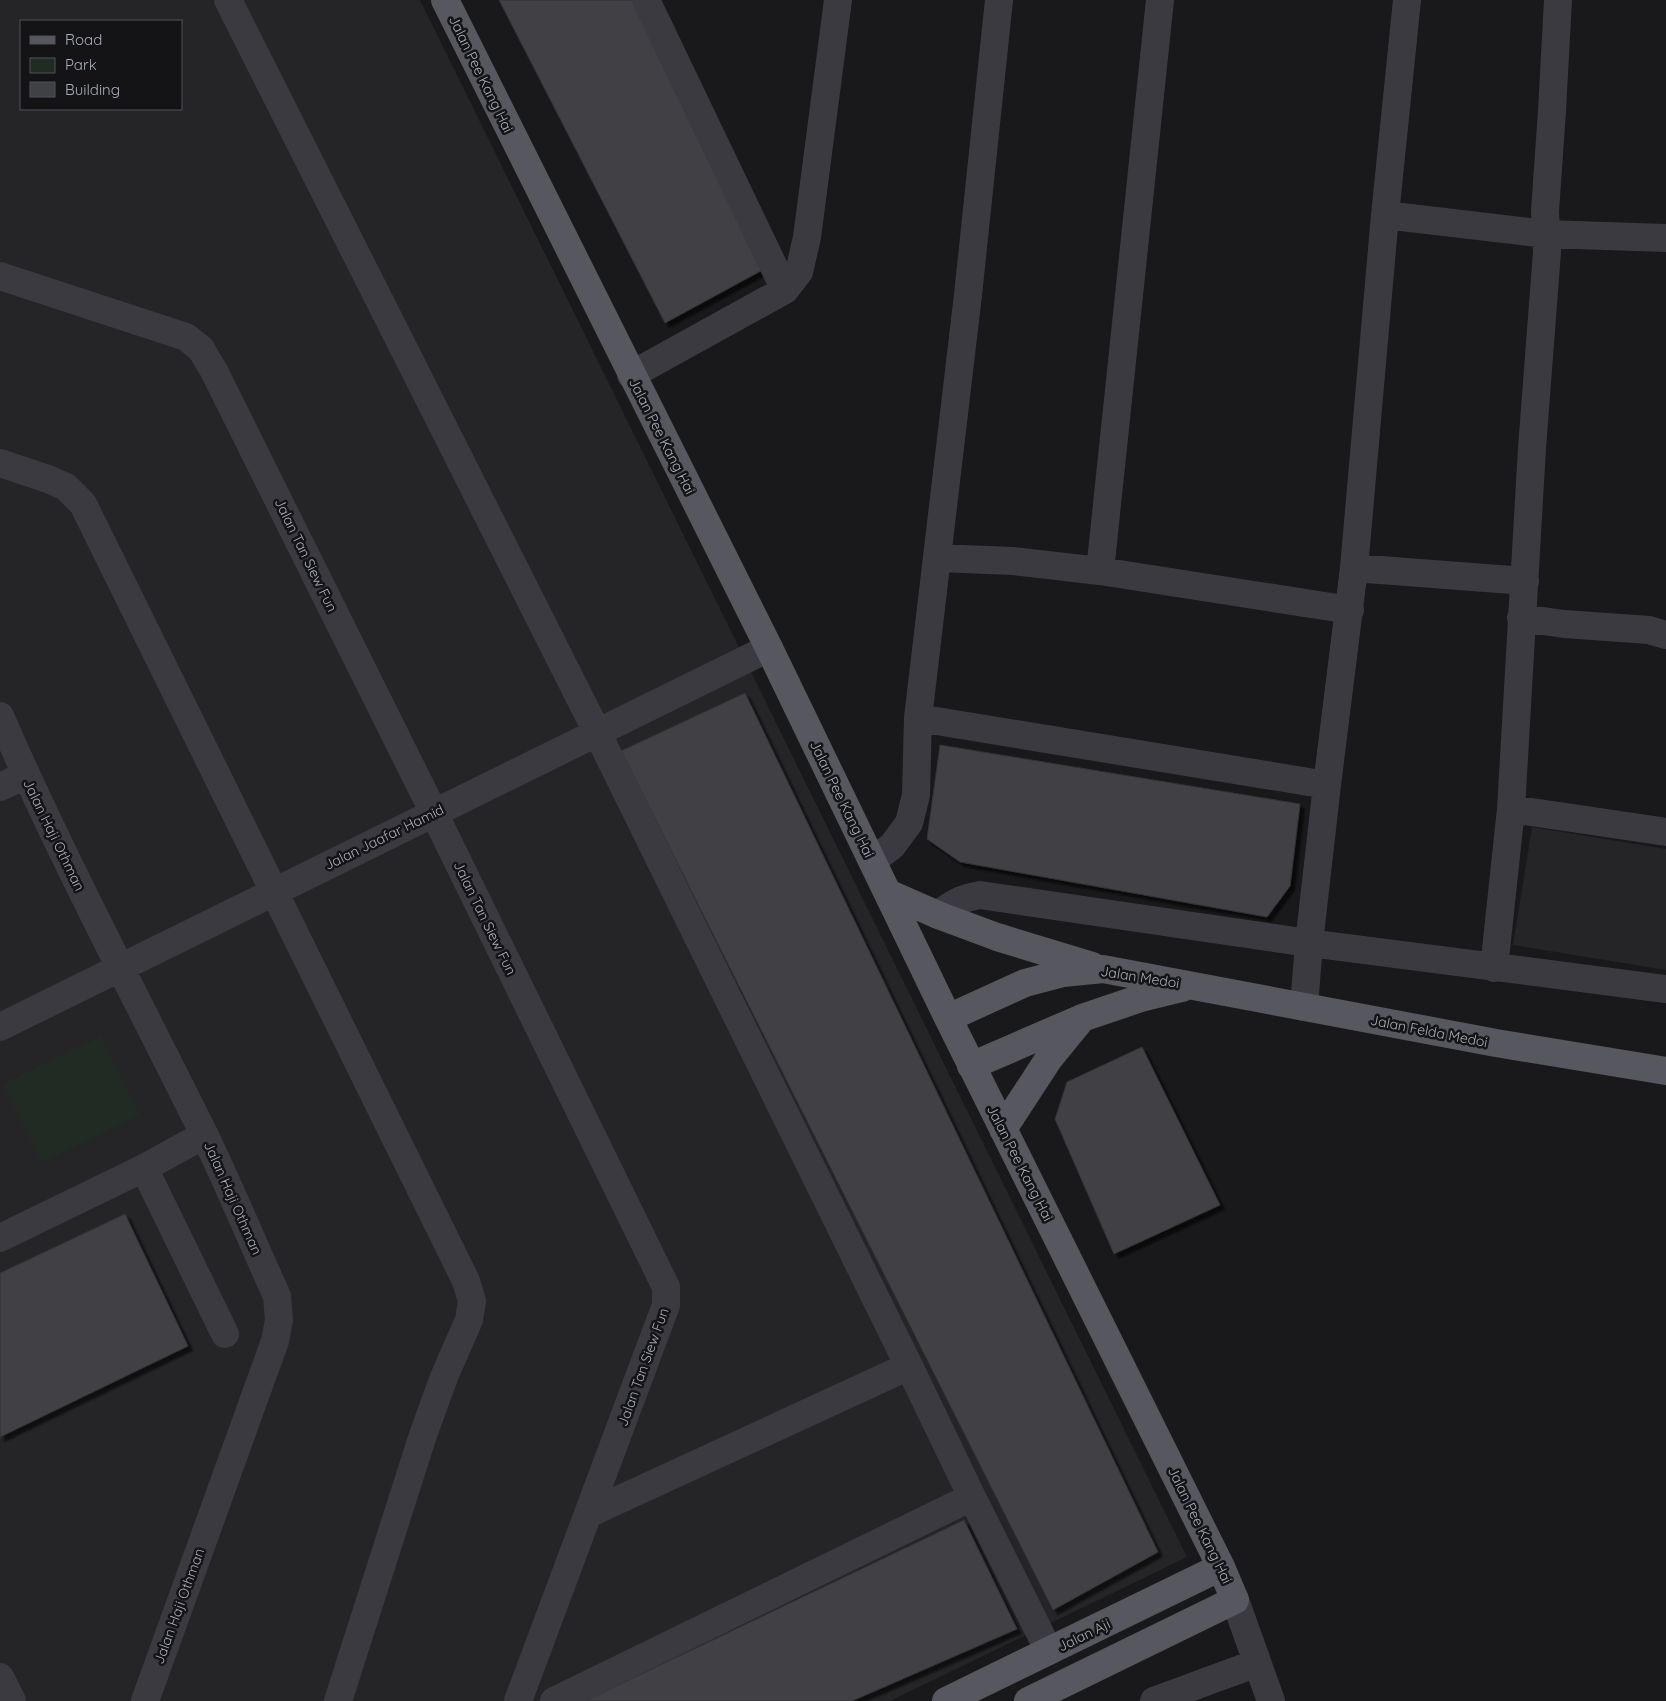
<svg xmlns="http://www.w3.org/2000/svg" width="1666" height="1701" font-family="Quicksand,sans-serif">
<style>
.built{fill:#252528;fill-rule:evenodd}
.green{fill:#212a23}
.building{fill:#404145;stroke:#333337;filter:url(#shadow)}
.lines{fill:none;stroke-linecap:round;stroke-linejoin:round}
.minor{stroke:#3a3a40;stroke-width:28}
.major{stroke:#56575f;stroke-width:28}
.labels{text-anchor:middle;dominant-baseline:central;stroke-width:5;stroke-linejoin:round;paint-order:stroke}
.street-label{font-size:14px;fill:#abafbb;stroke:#141416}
</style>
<defs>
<filter id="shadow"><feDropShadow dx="4.5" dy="4.5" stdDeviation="1" flood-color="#0009"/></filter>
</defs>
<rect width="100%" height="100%" fill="#19191b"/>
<!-- built -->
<path class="built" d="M 0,0 L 420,0 L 1187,1557 L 890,1701 L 0,1701 ZM 21,21 L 181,21 L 181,109 L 21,109 Z
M 1532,827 L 1666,849 L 1666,970 L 1513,945 Z"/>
<!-- green -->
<path class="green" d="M 101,1036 L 140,1115 L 42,1163 L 3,1084 Z"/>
<!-- building -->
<path class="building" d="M 499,0 L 633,0 L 768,267 L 665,323 Z
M 745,693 L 1158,1552 L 1053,1610 L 621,751 Z
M 940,745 L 1300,804 L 1290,886 L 1267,917 L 960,862 L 927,839 Z
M 1142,1047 L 1220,1205 L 1114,1254 L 1055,1119 L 1067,1082 Z
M 125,1214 L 188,1346 L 0,1437 L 0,1273 Z
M 964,1520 L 1017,1629 L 852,1701 L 585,1701 Z"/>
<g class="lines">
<!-- minor -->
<path class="minor" d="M 228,0 L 597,732 L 909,1366 L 972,1497 L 1049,1651
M 646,0 L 785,290
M 1385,215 L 1546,234 L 1666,238
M 0,276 L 186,337 L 201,349 L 214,371 L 434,813 L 666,1287 L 666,1305 L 518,1701
M 631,375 L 785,290 L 799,272 L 807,237 L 838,0
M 0,463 L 48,479 L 66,487 L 83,504 L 466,1281 L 472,1301 L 469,1320 L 444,1377 L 423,1435 L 338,1701
M 938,558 L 1013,561 L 1100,571 L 1350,610
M 1354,568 L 1525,581
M 1100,571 L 1160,0
M 1521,618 L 1564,624 L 1649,630 L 1666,635
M 0,716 C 62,858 135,995 204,1134 C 230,1187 252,1242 277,1296 L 279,1320 L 275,1341 L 145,1701
M 918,718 L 1327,785
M 0,787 L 26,775
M 1511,809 L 1666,832
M 872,861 L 892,846 L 909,823 L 916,795 L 918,718 L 968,295 L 999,0
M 938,915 C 953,903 962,898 980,895 L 1309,943 L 1666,989
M 1494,968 L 1511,809 L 1532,448 L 1547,252 L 1545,211 L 1552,111 L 1558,0
M 1304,1007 L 1309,943 L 1327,785 L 1354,568 L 1385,215 L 1407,0
M 0,1027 L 769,648
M 144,1168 L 225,1334
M 0,1238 L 144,1168 L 204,1135
M 588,1514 L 909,1366
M 1235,1600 L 1271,1701
M 0,1677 L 12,1701
M 554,1701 L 972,1497
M 1154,1701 L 1257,1663"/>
<!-- major -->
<path class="major" d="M 445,0 L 769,648 L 948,1018 L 1221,1567 L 1235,1600 L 1028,1701
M 888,893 L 938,915 L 997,937 L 1092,966
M 948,1018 L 1025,983 L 1063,973 L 1103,969 L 1496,1043 L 1666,1071
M 971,1066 L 1082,1018 L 1141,998 L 1182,988
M 1003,1129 L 1048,1060 L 1079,1022
M 946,1701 L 1221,1567"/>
</g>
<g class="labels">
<!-- street labels -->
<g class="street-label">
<text transform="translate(481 74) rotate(64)">Jalan Pee Kang Hai</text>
<text transform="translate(662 436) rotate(63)">Jalan Pee Kang Hai</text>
<text transform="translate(306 555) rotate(64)">Jalan Tan Siew Fun</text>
<text transform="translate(842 799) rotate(64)">Jalan Pee Kang Hai</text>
<text transform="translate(54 835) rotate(64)">Jalan Haji Othman</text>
<text transform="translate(384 837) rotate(-26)">Jalan Jaafar Hamid</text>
<text transform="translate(485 918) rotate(64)">Jalan Tan Siew Fun</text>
<text transform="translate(1140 977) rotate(9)">Jalan Medoi</text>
<text transform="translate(1429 1031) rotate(11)">Jalan Felda Medoi</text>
<text transform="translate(1020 1163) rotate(63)">Jalan Pee Kang Hai</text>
<text transform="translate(233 1198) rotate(66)">Jalan Haji Othman</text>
<text transform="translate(643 1367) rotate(-70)">Jalan Tan Siew Fun</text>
<text transform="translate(1200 1525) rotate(64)">Jalan Pee Kang Hai</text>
<text transform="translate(179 1606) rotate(-70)">Jalan Haji Othman</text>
<text transform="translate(1084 1635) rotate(-26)">Jalan Aji</text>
</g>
</g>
<!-- legend -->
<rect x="20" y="20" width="162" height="90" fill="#141416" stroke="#505258"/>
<rect x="30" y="36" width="25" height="8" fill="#56575f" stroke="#505258"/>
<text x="65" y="45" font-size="15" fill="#abafbb">Road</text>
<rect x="30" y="58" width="25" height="15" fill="#212a23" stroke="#505258"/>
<text x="65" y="70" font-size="15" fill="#abafbb">Park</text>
<rect x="30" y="82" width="25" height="15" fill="#404145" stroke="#505258"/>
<text x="65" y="95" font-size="15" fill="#abafbb">Building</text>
</svg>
